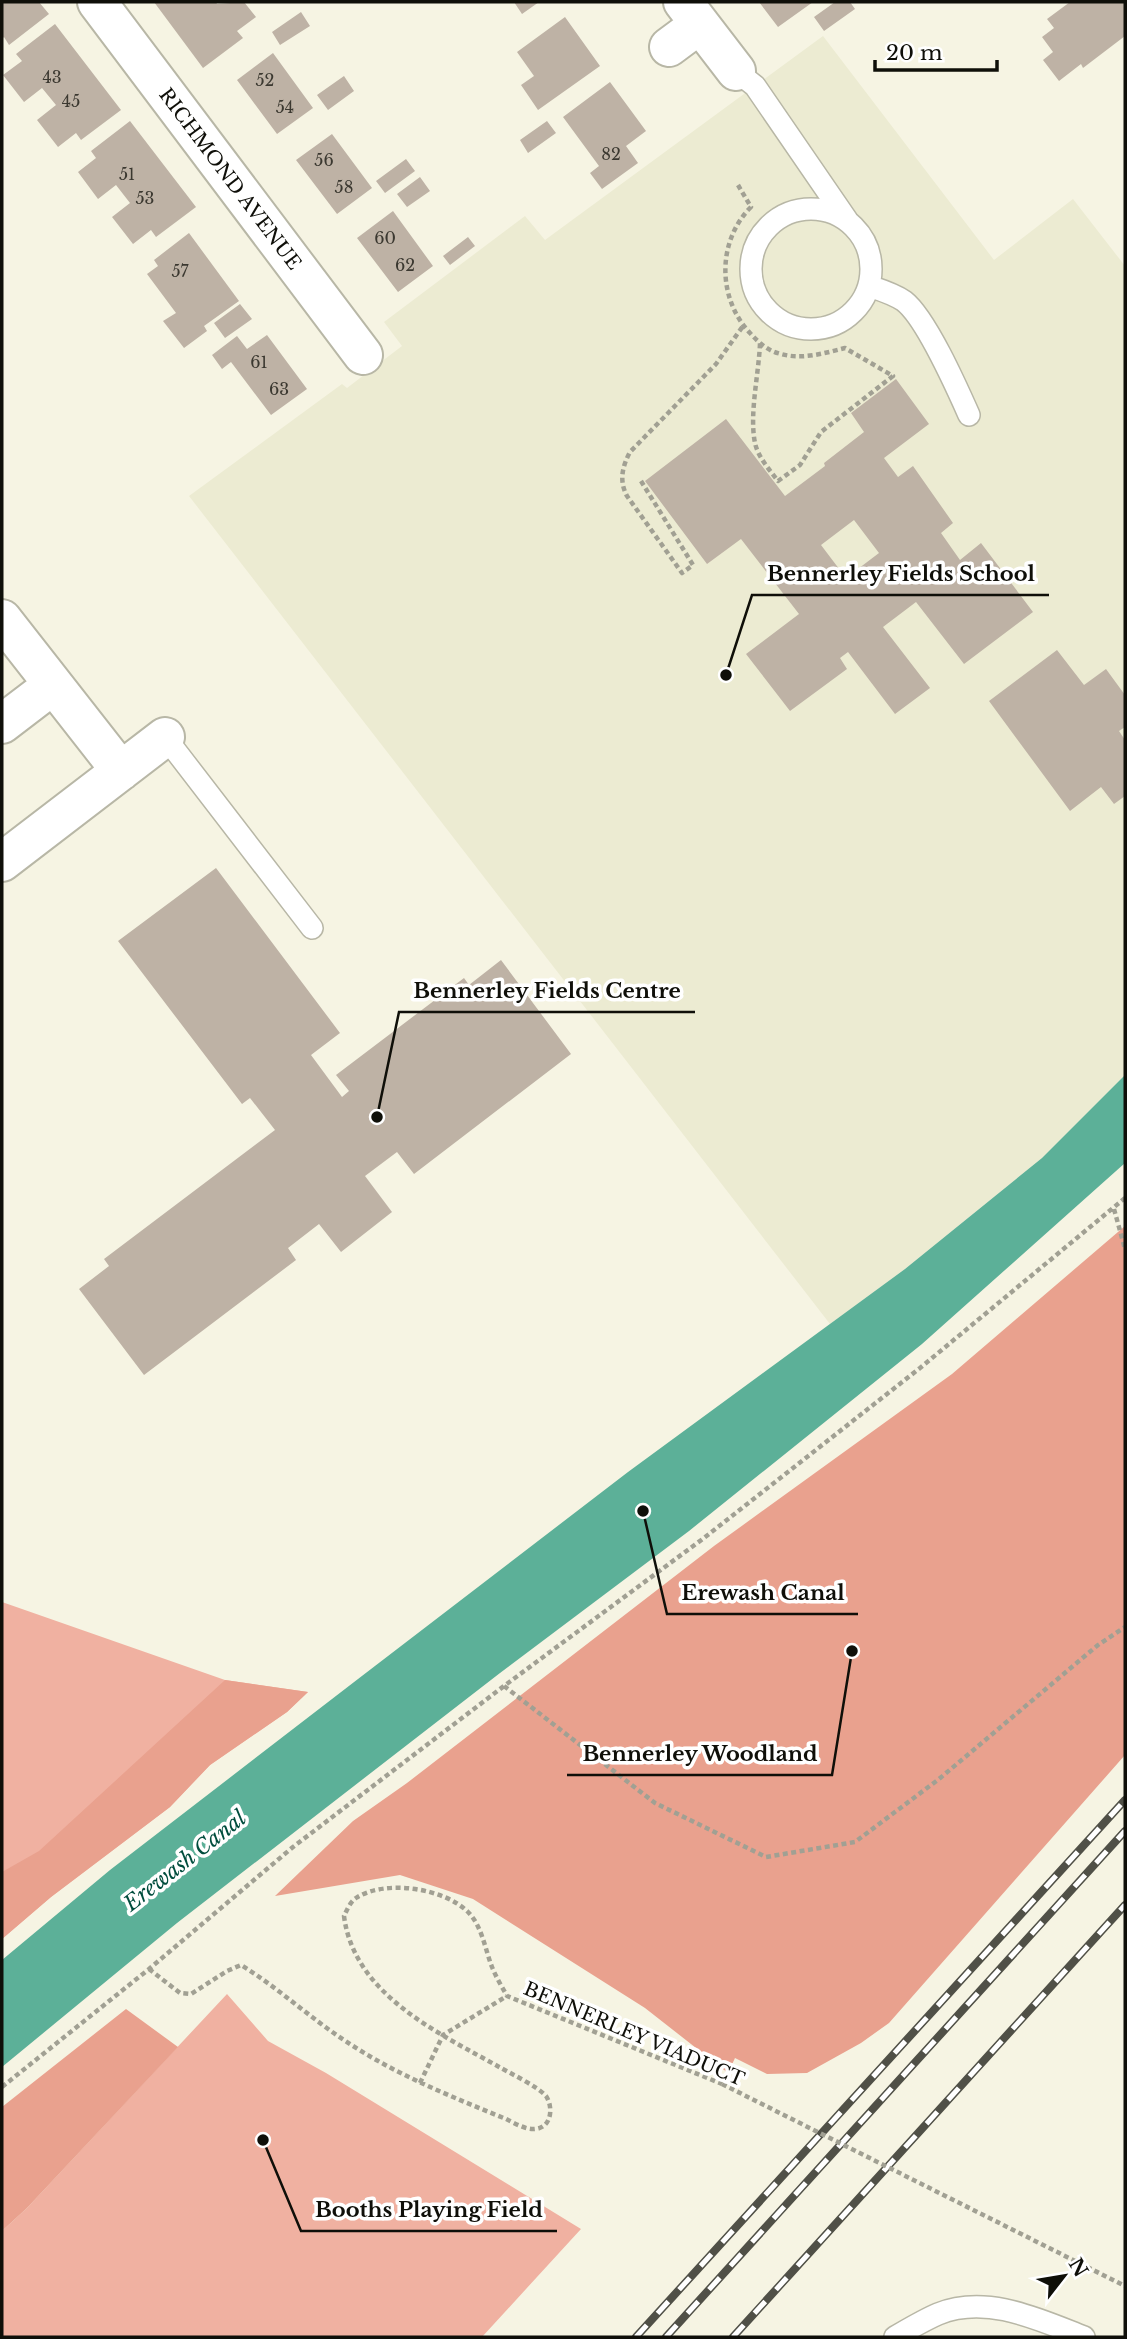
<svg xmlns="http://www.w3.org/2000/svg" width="1127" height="2339" font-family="'Libre Baskerville',serif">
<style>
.built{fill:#ecebd2}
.green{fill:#f0b1a1}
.forest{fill:#e9a18e}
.water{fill:#5cb098}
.building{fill:#beb2a5;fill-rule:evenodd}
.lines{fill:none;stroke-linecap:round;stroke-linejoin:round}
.service-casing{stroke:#b8b7a6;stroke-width:24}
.minor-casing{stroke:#b8b7a6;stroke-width:42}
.path{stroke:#a1a093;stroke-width:4.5;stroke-dasharray:5 3.5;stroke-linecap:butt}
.service{stroke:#fff;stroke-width:21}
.minor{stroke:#fff;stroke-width:38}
.rail-casing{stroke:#505047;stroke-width:8}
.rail{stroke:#fff;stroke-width:5;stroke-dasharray:16;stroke-linecap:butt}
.path-bridge{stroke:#a1a093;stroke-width:4.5;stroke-dasharray:5 3.5;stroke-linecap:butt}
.labels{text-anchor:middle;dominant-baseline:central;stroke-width:7;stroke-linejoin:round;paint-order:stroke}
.number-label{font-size:16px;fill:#3b3830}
.street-label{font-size:19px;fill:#0f0f09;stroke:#fff}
.water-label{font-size:21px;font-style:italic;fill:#004d3d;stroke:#fff}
.leader{fill:none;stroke:#0f0f09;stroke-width:2.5}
.callout-dot{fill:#0f0f09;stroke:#fff;stroke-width:2.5}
.callout-label{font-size:21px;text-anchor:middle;font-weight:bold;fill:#0f0f09;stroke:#fff;stroke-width:7;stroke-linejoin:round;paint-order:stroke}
</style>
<rect width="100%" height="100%" fill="#f6f4e3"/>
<!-- built -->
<path class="built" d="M 823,36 L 994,260 L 1073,199 L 1125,266 L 1125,1075 L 1042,1158 L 905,1269 L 830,1324 L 189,496 L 342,384 L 347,388 L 402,346 L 384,322 L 525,216 L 545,240 Z"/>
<!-- green -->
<path class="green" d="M 2,1602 L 225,1680 L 308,1692 L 287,1712 L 210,1765 L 170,1807 L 51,1897 L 2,1939 Z
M 227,1994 L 268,2041 L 326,2073 L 581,2229 L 482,2337 L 2,2337 L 2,2231 L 27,2208 Z"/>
<!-- forest -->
<path class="forest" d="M 1125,1226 L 1125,1755 L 889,2023 L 861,2043 L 807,2073 L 767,2074 L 735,2058 L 728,2073 L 645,2008 L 473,1899 L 400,1875 L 275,1896 L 353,1821 L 407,1783 L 714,1546 L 952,1374 Z
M 225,1680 L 308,1692 L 287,1712 L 210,1765 L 170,1807 L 51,1897 L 2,1939 L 2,1872 L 39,1851 Z
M 126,2009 L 178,2047 L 27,2208 L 2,2231 L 2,2107 Z"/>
<!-- water -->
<path class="water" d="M 1125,1075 L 1125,1163 L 922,1344 L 689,1531 L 500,1673 L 177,1923 L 2,2067 L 2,1960 L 110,1870 L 358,1679 L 628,1472 L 905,1269 L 1042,1158 Z"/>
<!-- building -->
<path class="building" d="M 2,2 L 39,2 L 49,14 L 9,45 L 4,37 L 2,39 Z
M 154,2 L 216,2 L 217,4 L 244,2 L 256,17 L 237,31 L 243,38 L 203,68 Z
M 514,2 L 539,2 L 522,14 Z
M 759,2 L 813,2 L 778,27 Z
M 835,2 L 850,2 L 855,9 L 824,31 L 814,17 Z
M 1070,2 L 1125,2 L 1125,36 L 1083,68 L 1081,64 L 1059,81 L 1043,60 L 1053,52 L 1042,37 L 1054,28 L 1047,19 Z
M 301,12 L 310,26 L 280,45 L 272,32 Z
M 565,17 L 600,66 L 538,110 L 521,85 L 534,76 L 517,52 Z
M 55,24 L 121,110 L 81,140 L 76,133 L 58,147 L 37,120 L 56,105 L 42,88 L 24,102 L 3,75 L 22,61 L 16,54 Z
M 273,53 L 313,108 L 277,134 L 237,80 Z
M 344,76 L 354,91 L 328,110 L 317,95 Z
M 610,82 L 646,131 L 626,146 L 638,163 L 602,189 L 590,173 L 599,166 L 563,117 Z
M 130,121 L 196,207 L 156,237 L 151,230 L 133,244 L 112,217 L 130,203 L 116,185 L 98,199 L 78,172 L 96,158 L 91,151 Z
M 547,121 L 556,133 L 528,153 L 520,140 Z
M 332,134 L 372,188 L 337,214 L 296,160 Z
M 406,159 L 415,171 L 385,193 L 376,181 Z
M 420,177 L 430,191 L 407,207 L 397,194 Z
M 393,211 L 433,266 L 398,292 L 357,238 Z
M 189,233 L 239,301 L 204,326 L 207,331 L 184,348 L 163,321 L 176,313 L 147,274 L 158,266 L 154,260 Z
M 468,237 L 475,246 L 450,265 L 443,256 Z
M 240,304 L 252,319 L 225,338 L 214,323 Z
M 267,335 L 307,389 L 271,415 L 231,362 L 222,369 L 212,355 L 237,336 L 247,349 Z
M 896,379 L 929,424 L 884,458 L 898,477 L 913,466 L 953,523 L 941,533 L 960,560 L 981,543 L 1033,612 L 964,664 L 916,602 L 883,627 L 930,688 L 895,714 L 848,652 L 840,658 L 847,669 L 790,711 L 746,654 L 799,614 L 741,539 L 707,564 L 645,481 L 726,419 L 785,496 L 825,466 L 824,463 L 864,432 L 851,413 ZM 854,520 L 879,553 L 846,578 L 821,545 Z
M 1057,650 L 1084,685 L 1106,669 L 1125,695 L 1125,727 L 1119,731 L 1125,740 L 1125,796 L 1114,804 L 1101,787 L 1070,811 L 989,701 Z
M 216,868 L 340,1033 L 311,1055 L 342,1097 L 349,1091 L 336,1075 L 464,978 L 469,985 L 501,960 L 571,1054 L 414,1174 L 397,1152 L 365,1176 L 392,1212 L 341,1252 L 319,1224 L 288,1248 L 296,1260 L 144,1375 L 79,1289 L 109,1266 L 104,1259 L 275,1130 L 250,1098 L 242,1104 L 118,941 Z"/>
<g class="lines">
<!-- service casing -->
<g class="service-casing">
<path id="service" d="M 736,71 L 755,86 L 847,220
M751 269a60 60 0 1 1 120 0a60 60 0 1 1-120 0Z
M 869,286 C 881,290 894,294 904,301 C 926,318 957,388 969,415
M 165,737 L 312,928
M 895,2337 C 909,2329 924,2320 938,2314 C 987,2294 1040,2320 1084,2337"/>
</g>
<!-- minor casing -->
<g class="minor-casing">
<path id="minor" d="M 97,2 L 363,355
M 683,2 L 736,71
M 669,47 L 700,24
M 2,619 L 121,771
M 2,724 L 53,685
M 2,862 L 165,737"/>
</g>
<!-- path -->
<path class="path" d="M 738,185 L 751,207 C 717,241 717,298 750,333 C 759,343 768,351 781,354 C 802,360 825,353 845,348 L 893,376 L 821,432 L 800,465 L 778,481 C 769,469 758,457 755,443 C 749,414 759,373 760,343
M 641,481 L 693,565 L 682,573 L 627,496 C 619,481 622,467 630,452 L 716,364 L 743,326
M 1114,1209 L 1125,1249
M 504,1686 L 655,1803 L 766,1857 L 855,1842 L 939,1779 L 1098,1645 L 1125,1627
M 149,1969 L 180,1993 L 191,1994 L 227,1971 L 241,1965 C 277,1987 309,2017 344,2040 C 394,2074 450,2096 506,2119 C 514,2123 526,2130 535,2129 C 551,2128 554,2108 546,2096 C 538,2087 512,2074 501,2068 C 439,2033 354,1995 344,1916 C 347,1910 350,1902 356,1898 C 385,1879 444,1888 468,1912 C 482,1926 485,1949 492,1967 C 496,1977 502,1987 507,1996 L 722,2084
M 420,2083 L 443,2035 L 507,1996
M 2,2087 L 149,1969 L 293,1847 L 504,1686 L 704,1538 L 920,1368 L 1125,1198"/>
<!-- service -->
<use href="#service" class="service"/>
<!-- minor -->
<use href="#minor" class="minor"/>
<!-- rail casing -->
<g class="rail-casing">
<path id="rail" d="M 636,2337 L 1125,1800
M 666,2337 L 1125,1831
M 733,2337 L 1125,1905"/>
</g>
<!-- rail -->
<use href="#rail" class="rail"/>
<!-- path-bridge -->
<path class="path-bridge" d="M 722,2084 L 1125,2286"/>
</g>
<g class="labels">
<!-- number labels -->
<g class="number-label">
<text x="52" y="77">43</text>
<text x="265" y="80">52</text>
<text x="71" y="101">45</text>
<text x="285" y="107">54</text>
<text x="611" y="154">82</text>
<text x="324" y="160">56</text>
<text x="127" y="174">51</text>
<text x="344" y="187">58</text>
<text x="145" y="198">53</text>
<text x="385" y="238">60</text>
<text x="405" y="265">62</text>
<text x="180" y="271">57</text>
<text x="259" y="362">61</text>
<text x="279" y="389">63</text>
</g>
<!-- street labels -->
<g class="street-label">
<text transform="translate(230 179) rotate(53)">RICHMOND AVENUE</text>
<text transform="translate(634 2034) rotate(23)">BENNERLEY VIADUCT</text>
</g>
<!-- water labels -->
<g class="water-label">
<text transform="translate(185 1861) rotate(-38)">Erewash Canal</text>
</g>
</g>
<!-- callouts -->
<path class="leader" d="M726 675L752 595H1049M377 1117L399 1012H695M643 1511L667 1614H858M852 1651L832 1775H567M263 2140L301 2231H557"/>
<g class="callout-dot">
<circle cx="726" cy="675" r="7"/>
<circle cx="377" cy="1117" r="7"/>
<circle cx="643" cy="1511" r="7"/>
<circle cx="852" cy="1651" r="7"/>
<circle cx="263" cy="2140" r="7"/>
</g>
<g class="callout-label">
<text x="901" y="581">Bennerley Fields School</text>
<text x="547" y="998">Bennerley Fields Centre</text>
<text x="763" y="1600">Erewash Canal</text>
<text x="700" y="1761">Bennerley Woodland</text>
<text x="429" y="2217">Booths Playing Field</text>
</g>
<!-- border -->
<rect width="1127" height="2339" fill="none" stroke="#0f0f09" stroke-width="7"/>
<!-- north arrow -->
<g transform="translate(1064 2276) rotate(59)" stroke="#ffffff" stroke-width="5" paint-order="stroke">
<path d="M0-5L12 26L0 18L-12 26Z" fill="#0f0f09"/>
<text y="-10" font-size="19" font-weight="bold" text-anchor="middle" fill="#0f0f09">N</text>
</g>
<!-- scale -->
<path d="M875 60v10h122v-10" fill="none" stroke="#0f0f09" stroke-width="3.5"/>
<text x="886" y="60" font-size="21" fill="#0f0f09" stroke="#ffffff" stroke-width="5" paint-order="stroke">20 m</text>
</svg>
